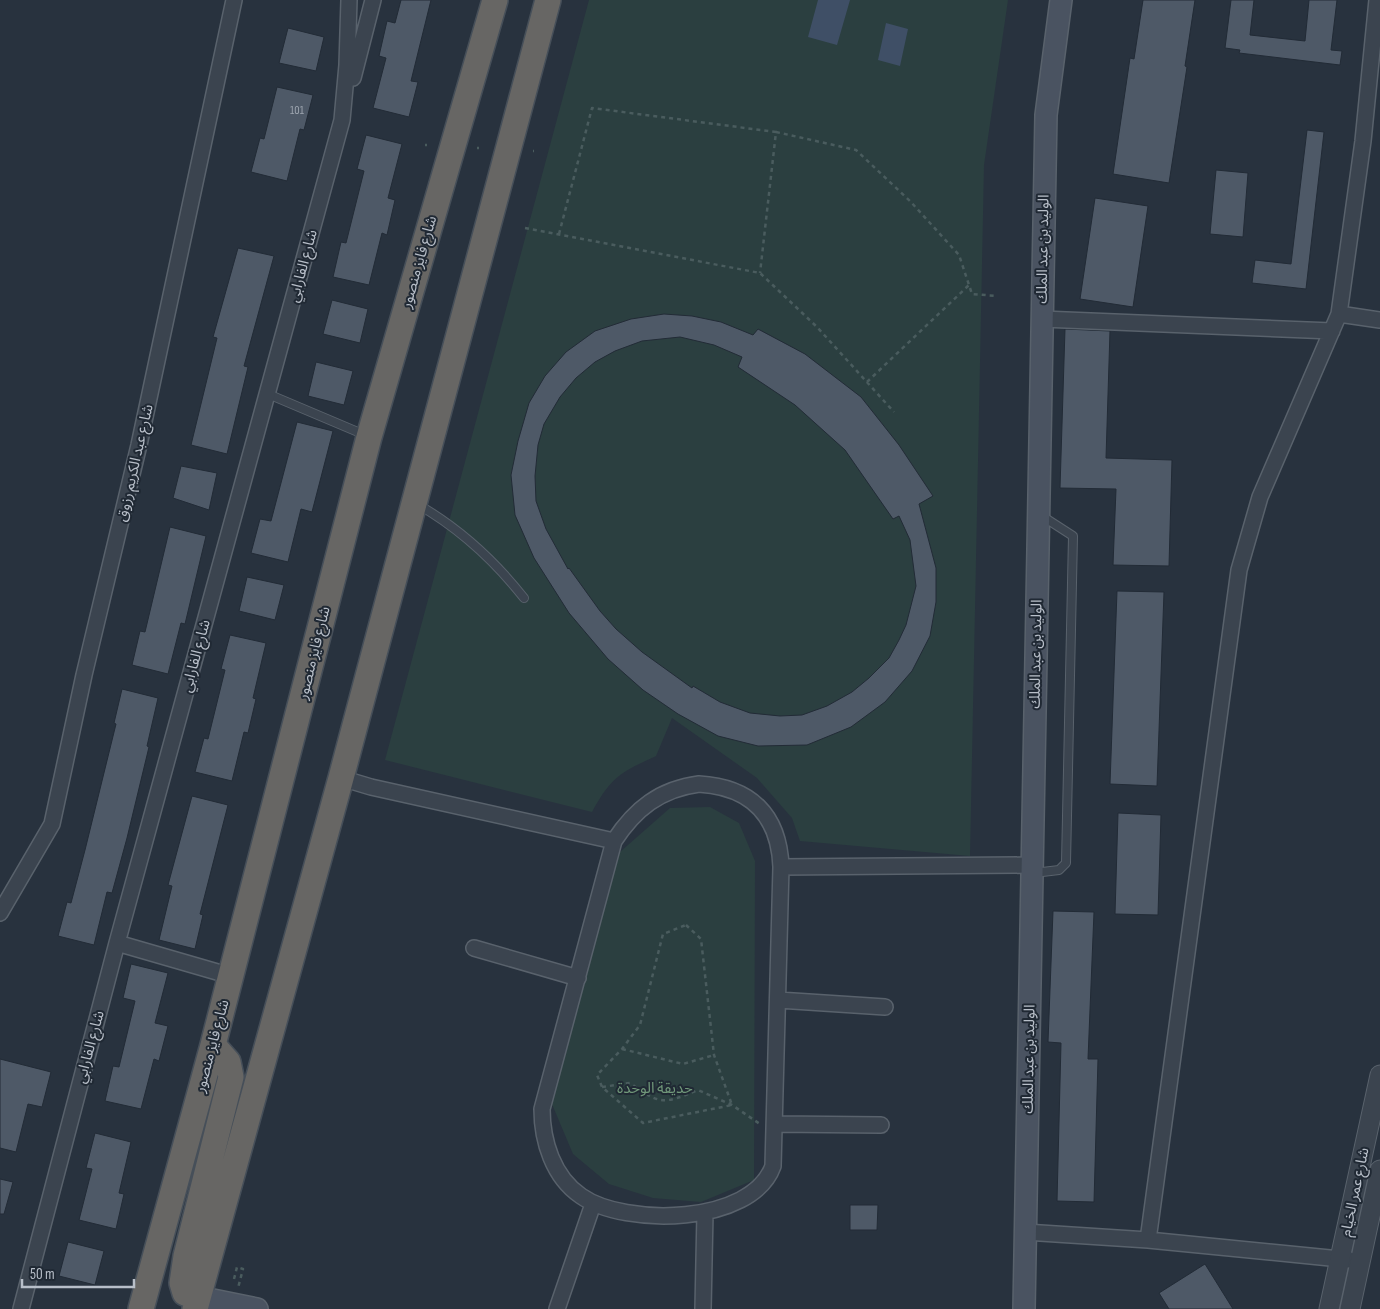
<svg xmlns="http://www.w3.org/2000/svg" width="1380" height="1309" font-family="'Sofia Sans Condensed','Noto Sans Arabic',sans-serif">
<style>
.green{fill:#2b3f40}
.water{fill:#3f4f66}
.building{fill:#4e5967;stroke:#222b36;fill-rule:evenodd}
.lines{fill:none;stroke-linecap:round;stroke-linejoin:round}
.service-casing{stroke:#59626c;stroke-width:10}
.minor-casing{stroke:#59626c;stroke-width:18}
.tertiary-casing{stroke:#59626c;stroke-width:21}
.secondary-casing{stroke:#59626c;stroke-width:24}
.trunk-casing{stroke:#464f59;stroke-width:28}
.path{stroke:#4a5c5e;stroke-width:2.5;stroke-dasharray:4 4;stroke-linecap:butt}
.service{stroke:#3b444f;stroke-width:8}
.minor{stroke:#3b444f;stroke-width:15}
.tertiary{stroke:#3b444f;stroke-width:19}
.secondary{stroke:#4a5361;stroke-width:21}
.trunk{stroke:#676664;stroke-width:25}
.labels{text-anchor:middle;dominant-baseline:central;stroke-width:4;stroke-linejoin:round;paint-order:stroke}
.number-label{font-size:12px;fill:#9ea6b0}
.street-label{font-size:15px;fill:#b8bfc9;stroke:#202934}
.park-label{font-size:15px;fill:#71987a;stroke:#202934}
</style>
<rect width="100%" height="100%" fill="#28323e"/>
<!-- green -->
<path class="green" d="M 589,0 L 1008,0 L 984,165 L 970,856 L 800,841 L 792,818 L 757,778 L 672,718 L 656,756 C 621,772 611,777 592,812 L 385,760 Z
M 710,807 L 739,823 L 755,861 L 754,1180 L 701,1202 L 653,1198 L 609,1184 L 573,1154 L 549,1097 L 620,852 L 670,808 Z"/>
<!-- water -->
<path class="water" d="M 818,0 L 850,0 L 837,45 L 808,37 Z
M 886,23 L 908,29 L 900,66 L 878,60 Z"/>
<!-- building -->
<path class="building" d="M 401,0 L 431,0 L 411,81 L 418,82 L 409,117 L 373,108 L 386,58 L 379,56 L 387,21 L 395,23 Z
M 1143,0 L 1195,0 L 1185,66 L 1187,67 L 1169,183 L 1113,174 L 1130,58 L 1134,59 Z
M 1231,0 L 1254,0 L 1250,35 L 1305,41 L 1309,0 L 1337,0 L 1331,50 L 1342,51 L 1340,65 L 1239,53 L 1240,50 L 1225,48 Z
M 288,28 L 324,37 L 316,71 L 279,63 Z
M 277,87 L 313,95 L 304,130 L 300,129 L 287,181 L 251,172 L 260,138 L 264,139 Z
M 1307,130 L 1324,132 L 1306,289 L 1252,283 L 1255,260 L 1291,264 Z
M 366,135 L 402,144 L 388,198 L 395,200 L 387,235 L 382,233 L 369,285 L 333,277 L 341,242 L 346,243 L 364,171 L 357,169 Z
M 1216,170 L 1248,173 L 1243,237 L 1210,234 Z
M 1095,198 L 1148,206 L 1133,307 L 1080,299 Z
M 238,248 L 274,256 L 244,366 L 248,367 L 227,454 L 191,445 L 217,338 L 213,337 Z
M 332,300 L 368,309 L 360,343 L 323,334 Z
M 664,314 L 692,316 L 721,322 L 753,335 L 758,329 L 805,354 L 861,397 L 899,445 L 933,496 L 919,504 L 936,568 L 936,602 L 930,636 L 912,671 L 885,702 L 851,727 L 807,745 L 758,746 L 718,736 L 678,714 L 643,690 L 608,659 L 569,613 L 534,558 L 515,515 L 511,475 L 518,441 L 529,403 L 545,376 L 566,352 L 595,331 L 631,319 ZM 680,337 L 714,345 L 742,357 L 738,367 L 795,405 L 845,450 L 893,519 L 899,516 L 910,540 L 916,586 L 906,625 L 899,640 L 889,658 L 869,678 L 852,692 L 827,706 L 802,715 L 780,716 L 750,713 L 720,702 L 693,686 L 692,688 L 642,652 L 616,629 L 600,611 L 569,568 L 568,569 L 546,529 L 536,501 L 535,476 L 538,445 L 544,424 L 560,397 L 576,378 L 595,362 L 615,351 L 642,341 Z
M 1065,329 L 1110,331 L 1106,458 L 1172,460 L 1169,566 L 1113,565 L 1116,489 L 1060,488 Z
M 316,362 L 353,371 L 344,405 L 308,396 Z
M 297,422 L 333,431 L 312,512 L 301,509 L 288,562 L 251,553 L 260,519 L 271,521 Z
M 181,466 L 217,473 L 209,510 L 173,498 Z
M 170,527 L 206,536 L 185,624 L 181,623 L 168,674 L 132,665 L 140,631 L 145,632 Z
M 247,577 L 284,585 L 275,620 L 239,611 Z
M 1117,591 L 1164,592 L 1157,786 L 1110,784 Z
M 230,635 L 266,643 L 253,698 L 256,699 L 248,733 L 244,732 L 232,781 L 195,772 L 204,738 L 208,739 L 225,670 L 221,669 Z
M 122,689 L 158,698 L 147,746 L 149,747 L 127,838 L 112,893 L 107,892 L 94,945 L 58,936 L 67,902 L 71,903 L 85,850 L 116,724 L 114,723 Z
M 192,796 L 228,805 L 200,914 L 203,915 L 195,949 L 159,940 L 172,886 L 168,885 Z
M 1118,813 L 1161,815 L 1158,915 L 1115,914 Z
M 1053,911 L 1094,912 L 1088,1059 L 1098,1059 L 1094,1202 L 1057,1201 L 1061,1043 L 1048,1042 Z
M 131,964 L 168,973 L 155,1023 L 168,1026 L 159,1061 L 154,1059 L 141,1109 L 105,1101 L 113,1066 L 119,1067 L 135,1001 L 123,998 Z
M 0,1059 L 51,1072 L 42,1107 L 28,1104 L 16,1152 L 0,1148 Z
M 95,1133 L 131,1142 L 119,1193 L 124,1194 L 116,1229 L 79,1220 L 92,1169 L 86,1168 Z
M 0,1179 L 13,1182 L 4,1214 L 0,1214 Z
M 850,1205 L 878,1205 L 877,1230 L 850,1230 Z
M 68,1242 L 104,1251 L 95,1285 L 59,1276 Z
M 1205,1264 L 1233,1309 L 1169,1309 L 1159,1293 Z"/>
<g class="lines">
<!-- service casing -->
<g class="service-casing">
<path id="service" d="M 268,394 L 365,435
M 417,504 C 459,528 494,560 524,598
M 1034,873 L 1059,870 L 1066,863 L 1073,536 L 1042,516"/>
</g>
<!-- minor casing -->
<g class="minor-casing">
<path id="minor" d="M 353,78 L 373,0
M 1339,314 L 1380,320
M 1042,319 L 1332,331
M 341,778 L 371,787 L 614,841
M 699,784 C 750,787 779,814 781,867 L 773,1166 C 752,1225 625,1227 581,1196 C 553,1177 542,1141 542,1109 L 614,841 C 635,809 660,789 699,784 Z
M 781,867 L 1032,865
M 0,913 L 52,824 L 84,675 L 139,445 L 234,0
M 117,943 L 231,976
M 474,948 L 578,978
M 778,1000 L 885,1007
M 775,1124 L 881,1125
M 1025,1232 L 1148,1240 L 1350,1260
M 1148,1240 L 1239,570 L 1260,497 L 1339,314 L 1363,141 L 1377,0
M 21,1309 L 117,943 L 342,120 L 347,65 L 349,0
M 557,1309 L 593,1204
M 703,1309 L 705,1213"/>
</g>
<!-- tertiary casing -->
<g class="tertiary-casing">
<path id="tertiary" d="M 1329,1309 L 1380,1075
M 1350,1309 L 1380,1170"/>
</g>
<!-- secondary casing -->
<g class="secondary-casing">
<path id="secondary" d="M 198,1297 L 257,1309
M 1024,1309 L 1046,115 L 1061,0"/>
</g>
<!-- trunk casing -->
<g class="trunk-casing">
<path id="trunk" d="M 198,1297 L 185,1293 L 182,1283 L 186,1256 L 231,1077 L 228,1062 L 213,1045
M 141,1309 L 213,1045 L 369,437 L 495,0
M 195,1309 L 341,778 L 548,0"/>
</g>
<!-- path -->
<path class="path" d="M 776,132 L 856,150 L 910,201 L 959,255 L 972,294 L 997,296
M 425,145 L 427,145
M 477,148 L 479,148
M 533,151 L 534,151
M 525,228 L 760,273 L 817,327 L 894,412
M 559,234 L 592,108 L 776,132 L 760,273
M 867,382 L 969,285
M 686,925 L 701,939 L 714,1055 L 732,1105 L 643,1123 L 602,1087 L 597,1075 L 622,1049 L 640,1025 L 663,934 Z
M 622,1049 L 683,1064 L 714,1055
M 602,1087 L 630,1083 C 659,1104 663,1105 698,1090 L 732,1105 L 760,1124
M 234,1279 L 237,1267 L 243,1269 L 238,1288"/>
<!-- service -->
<use href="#service" class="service"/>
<!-- minor -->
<use href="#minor" class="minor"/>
<!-- tertiary -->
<use href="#tertiary" class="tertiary"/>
<!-- secondary -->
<use href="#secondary" class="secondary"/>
<!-- trunk -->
<use href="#trunk" class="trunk"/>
</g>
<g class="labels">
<!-- number labels -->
<g class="number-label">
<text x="297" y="110">101</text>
</g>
<!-- street labels -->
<g class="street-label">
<text transform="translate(1043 249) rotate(-89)">الوليد بن عبد الملك</text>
<text transform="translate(419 262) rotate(-74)">شارع فايز منصور</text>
<text transform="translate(303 266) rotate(-75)">شارع الفارابي</text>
<text transform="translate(135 463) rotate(-77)">شارع عبد الكريم رزوق</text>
<text transform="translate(314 653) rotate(-76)">شارع فايز منصور</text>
<text transform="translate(1036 654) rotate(-89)">الوليد بن عبد الملك</text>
<text transform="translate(196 656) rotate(-75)">شارع الفارابي</text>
<text transform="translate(212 1046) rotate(-75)">شارع فايز منصور</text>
<text transform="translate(90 1047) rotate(-75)">شارع الفارابي</text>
<text transform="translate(1029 1059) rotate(-89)">الوليد بن عبد الملك</text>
<text transform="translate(1355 1192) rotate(-78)">شارع عمر الخيام</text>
</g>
<!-- park labels -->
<g class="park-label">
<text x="655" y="1088">حديقة الوحدة</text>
</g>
</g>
<!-- scale -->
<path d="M22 1279v8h112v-8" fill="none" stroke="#b8bfc9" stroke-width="2.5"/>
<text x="30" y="1279" font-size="15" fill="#b8bfc9" stroke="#202934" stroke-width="4" paint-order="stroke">50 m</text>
</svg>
